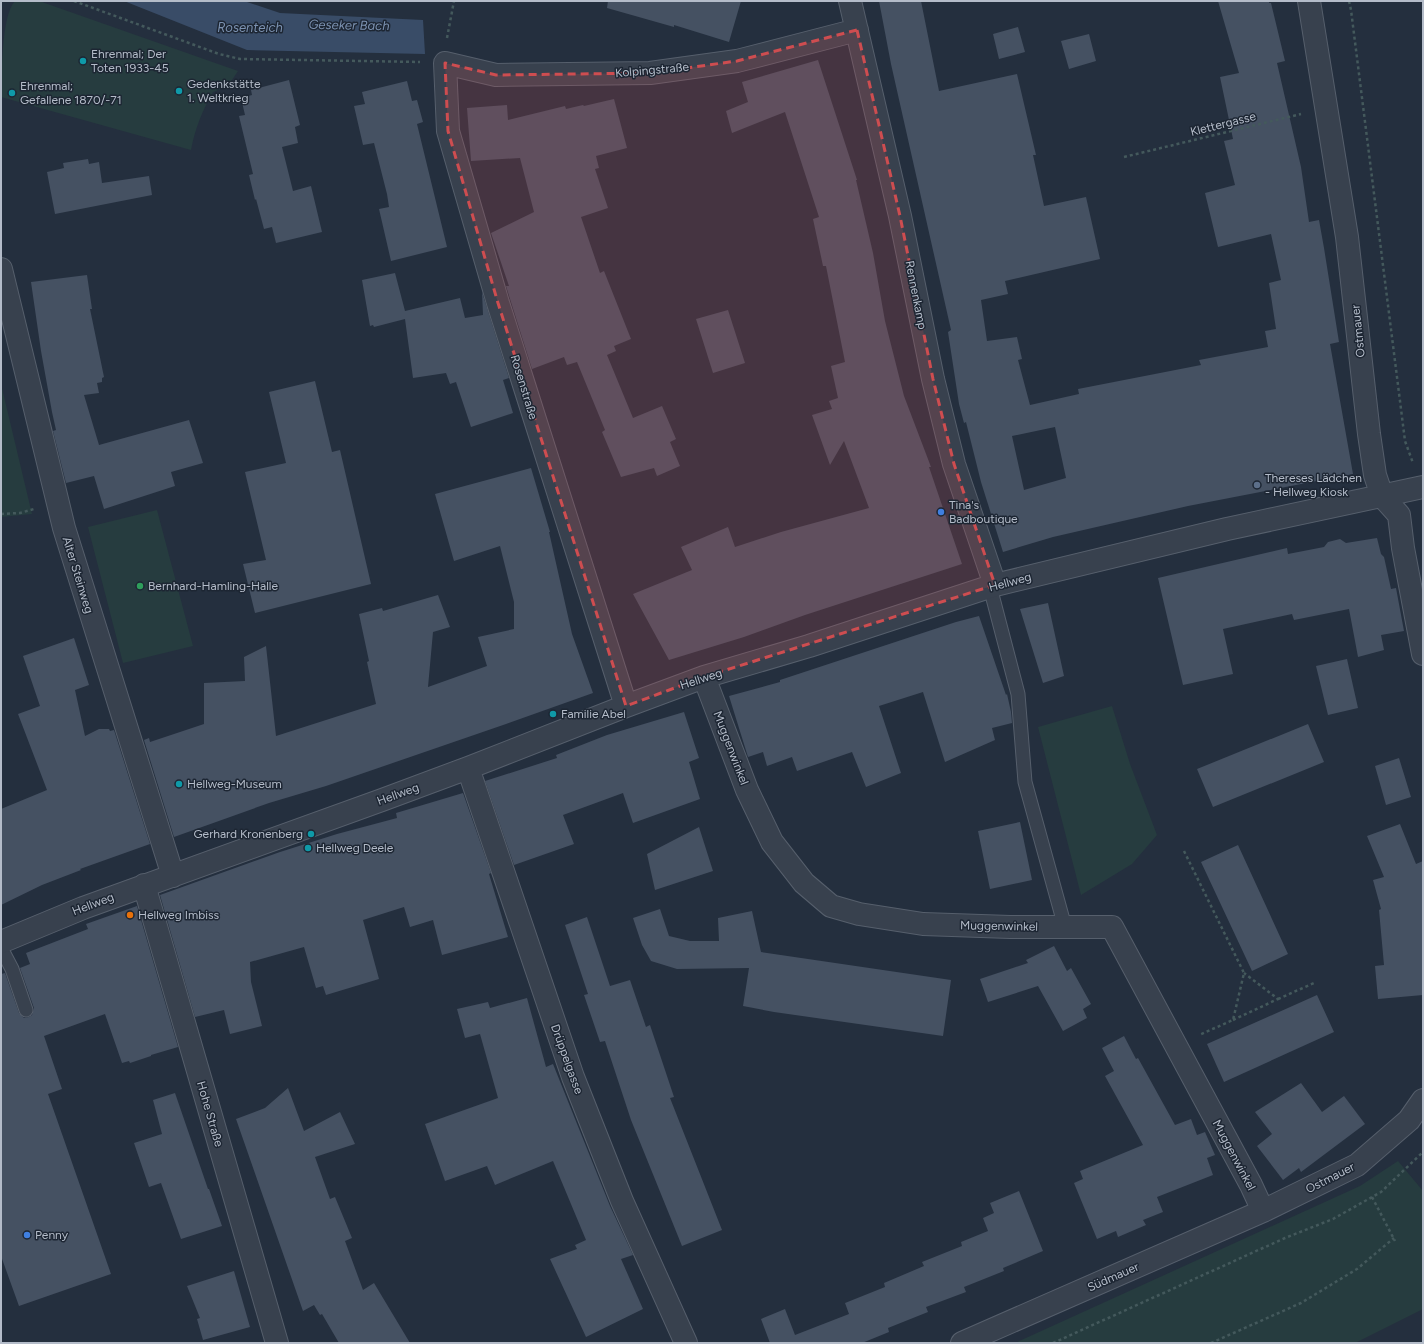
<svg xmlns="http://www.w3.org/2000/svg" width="1424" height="1344" font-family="Figtree,sans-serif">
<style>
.green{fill:#263c3f}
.water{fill:#394c67}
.building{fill:#455162;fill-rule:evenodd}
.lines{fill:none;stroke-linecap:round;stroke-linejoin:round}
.service-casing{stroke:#565f6c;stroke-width:15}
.minor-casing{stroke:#565f6c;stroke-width:24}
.path{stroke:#44595c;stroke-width:2.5;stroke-dasharray:3 3;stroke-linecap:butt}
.service{stroke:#38414e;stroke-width:13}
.minor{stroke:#38414e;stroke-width:22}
.marked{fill:#ce4d50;fill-opacity:0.2;stroke:#ce4d50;stroke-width:3;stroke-dasharray:8 5;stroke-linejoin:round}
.culture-dot{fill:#0f9aa8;stroke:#1d2633;stroke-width:1.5}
.service-dot{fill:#5c6f8a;stroke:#1d2633;stroke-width:1.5}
.shop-dot{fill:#3f7fe0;stroke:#1d2633;stroke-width:1.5}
.leisure-dot{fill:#2e9e5b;stroke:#1d2633;stroke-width:1.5}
.food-dot{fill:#e8710a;stroke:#1d2633;stroke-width:1.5}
.labels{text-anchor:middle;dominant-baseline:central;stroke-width:3;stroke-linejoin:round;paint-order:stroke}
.poi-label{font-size:12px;fill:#b4bcc9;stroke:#1d2633;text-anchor:start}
.street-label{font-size:12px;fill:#b4bcc9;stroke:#1d2633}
.water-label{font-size:13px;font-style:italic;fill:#7c92b1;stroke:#1d2633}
</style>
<rect width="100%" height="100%" fill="#242f3e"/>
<!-- green -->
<path class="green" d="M 15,1 L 39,1 L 238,71 L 228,86 L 213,92 C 202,111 195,129 191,150 L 1,97 C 2,75 1,16 15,1 Z
M 1,384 L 32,514 L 1,517 Z
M 157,510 L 193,646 L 123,663 L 88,527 Z
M 1112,706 L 1130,764 L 1157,835 L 1132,864 L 1081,895 L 1038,727 Z
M 1398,1161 L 1423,1191 L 1423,1309 L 1355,1343 L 1015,1343 L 1360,1186 Z"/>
<!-- water -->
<path class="water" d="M 124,1 L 244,1 L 280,13 L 423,20 L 425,54 L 247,50 Z"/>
<!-- building -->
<path class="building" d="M 608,1 L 741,1 L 729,42 L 674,25 L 674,27 L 607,8 Z
M 879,1 L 921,1 L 939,91 L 1017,74 L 1036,155 L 1033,155 L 1044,206 L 1086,197 L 1100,259 L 1005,281 L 1008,294 L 981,300 L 987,341 L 1017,337 L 1022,359 L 1018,360 L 1030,405 L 1079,394 L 1078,389 L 1201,365 L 1199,360 L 1268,347 L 1265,331 L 1276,329 L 1269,283 L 1281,280 L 1271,234 L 1218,247 L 1205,193 L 1235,185 L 1224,141 L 1233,139 L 1220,77 L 1239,73 L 1218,1 L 1269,1 L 1269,3 L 1271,3 L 1285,61 L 1277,63 L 1301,167 L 1309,222 L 1319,220 L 1324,248 L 1339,342 L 1330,344 L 1353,474 L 1188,506 L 1053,537 L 1003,552 L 981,482 L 966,422 L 964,423 L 959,404 L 948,332 L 951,330 L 891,64 ZM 1055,427 L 1066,478 L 1024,490 L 1012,436 Z
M 1018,27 L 1025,52 L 999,59 L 993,34 Z
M 1089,34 L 1096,61 L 1069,69 L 1061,41 Z
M 818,60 L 857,180 L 856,180 L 873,253 L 885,321 L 904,396 L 931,467 L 929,467 L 962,564 L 805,615 L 744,637 L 669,660 L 633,594 L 692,570 L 681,547 L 728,527 L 735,547 L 781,532 L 869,508 L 844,441 L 830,465 L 812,415 L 832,409 L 829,401 L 838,398 L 831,366 L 845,362 L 826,266 L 823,266 L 813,219 L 819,217 L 785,112 L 732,133 L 726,111 L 748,102 L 742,82 Z
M 289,80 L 300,125 L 295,127 L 298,143 L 282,147 L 293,191 L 311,186 L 322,232 L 276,243 L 272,227 L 264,229 L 256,199 L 255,200 L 249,175 L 253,174 L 239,116 L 245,115 L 241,98 L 252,95 L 251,90 Z
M 407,81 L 412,101 L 417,100 L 423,122 L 417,124 L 447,247 L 391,261 L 379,209 L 389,207 L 387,194 L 374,143 L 363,145 L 354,106 L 365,104 L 362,92 Z
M 614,99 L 627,148 L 596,156 L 599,168 L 595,169 L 608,208 L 581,217 L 600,273 L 604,271 L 631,339 L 614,346 L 616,351 L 607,355 L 633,418 L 662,406 L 676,439 L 670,442 L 680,466 L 657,476 L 654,468 L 621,477 L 602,432 L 605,430 L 577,362 L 567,365 L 564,357 L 532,369 L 506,286 L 509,286 L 491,233 L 534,212 L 520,158 L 471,161 L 467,108 L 507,105 L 508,120 L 565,106 L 566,109 L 583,105 L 584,106 Z
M 88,159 L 89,164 L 99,162 L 102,183 L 149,176 L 152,195 L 55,214 L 47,172 L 64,168 L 63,163 Z
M 395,273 L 405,311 L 460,298 L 465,318 L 483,315 L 482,292 L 509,378 L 503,380 L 513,413 L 471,427 L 456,382 L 450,384 L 446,373 L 413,378 L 405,319 L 374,327 L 373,325 L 370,326 L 362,280 Z
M 87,275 L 92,309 L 90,309 L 104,377 L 102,378 L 102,382 L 97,383 L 99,393 L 84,395 L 99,445 L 189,420 L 203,463 L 171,472 L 175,486 L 104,509 L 94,476 L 66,483 L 53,431 L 56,430 L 52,412 L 41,351 L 31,282 Z
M 728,310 L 745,363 L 713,373 L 696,319 Z
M 315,381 L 332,452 L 340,450 L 371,584 L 255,613 L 243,564 L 266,560 L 245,472 L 286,463 L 269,392 Z
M 531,468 L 550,532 L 549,532 L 572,634 L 593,693 L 506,724 L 326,786 L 269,803 L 174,837 L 144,740 L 149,738 L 150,742 L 204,724 L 204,683 L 245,681 L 244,657 L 266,646 L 276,736 L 376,704 L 367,662 L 369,661 L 359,614 L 382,608 L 383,611 L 438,595 L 450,627 L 433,632 L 428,687 L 487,666 L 478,637 L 514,629 L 514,602 L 500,546 L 454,561 L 435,494 Z
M 1377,538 L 1381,554 L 1384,557 L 1391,589 L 1396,588 L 1404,631 L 1381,635 L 1384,650 L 1358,657 L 1349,609 L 1294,620 L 1292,614 L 1223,629 L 1233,674 L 1183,685 L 1158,578 L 1287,548 L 1288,554 L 1324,547 L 1328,542 L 1340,539 L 1346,543 Z
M 1048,603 L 1064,676 L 1043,683 L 1020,609 Z
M 979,616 L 1006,695 L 1007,694 L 1011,712 L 1012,723 L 992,728 L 995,740 L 945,762 L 923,692 L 879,706 L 901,773 L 866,787 L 852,752 L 797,771 L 792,757 L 767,766 L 763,752 L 748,757 L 729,696 L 780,682 L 780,680 L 956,622 Z
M 74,638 L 89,685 L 75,690 L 85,736 L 99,729 L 109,729 L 110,731 L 114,730 L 150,844 L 80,869 L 81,870 L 42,885 L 1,905 L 1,809 L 47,790 L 18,714 L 40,706 L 23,656 Z
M 1347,659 L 1358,708 L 1328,715 L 1316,666 Z
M 684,712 L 699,758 L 689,762 L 700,799 L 633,823 L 623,793 L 563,815 L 574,844 L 514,865 L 485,781 L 557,758 L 556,755 L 607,735 Z
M 1308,724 L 1324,762 L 1213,807 L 1197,769 Z
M 1399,758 L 1411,797 L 1386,805 L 1375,766 Z
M 463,793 L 491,873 L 489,874 L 508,937 L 442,955 L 433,920 L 410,927 L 404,907 L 363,920 L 379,979 L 326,995 L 323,986 L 316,988 L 304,947 L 250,962 L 251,982 L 262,1026 L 230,1034 L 224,1010 L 195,1017 L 160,895 L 280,852 L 337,834 L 397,818 L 396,813 Z
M 1020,822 L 1032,880 L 990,889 L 978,831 Z
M 1400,824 L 1416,864 L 1423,861 L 1423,995 L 1378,999 L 1375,966 L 1384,965 L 1379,910 L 1381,909 L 1373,880 L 1384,877 L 1367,836 Z
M 699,827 L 713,871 L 655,890 L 647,854 Z
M 1238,845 L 1288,954 L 1252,971 L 1201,862 Z
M 137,906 L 178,1047 L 151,1055 L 151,1056 L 130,1063 L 129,1061 L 122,1063 L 105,1014 L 44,1036 L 62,1089 L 48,1094 L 111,1274 L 19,1306 L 1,1256 L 1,974 L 5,973 L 19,1013 L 24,1018 L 29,1017 L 32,1015 L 34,1008 L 20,968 L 30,964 L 26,953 L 88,929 L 86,924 Z
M 660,909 L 669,936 L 690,941 L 719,941 L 718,918 L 752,911 L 761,952 L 951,980 L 943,1036 L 774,1012 L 743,1006 L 749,968 L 677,969 L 651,961 L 642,945 L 633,918 Z
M 587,917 L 610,986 L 630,980 L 646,1027 L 650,1025 L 674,1097 L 670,1098 L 722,1230 L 682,1246 L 631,1120 L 605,1041 L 600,1042 L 584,995 L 588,994 L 565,925 Z
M 1054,946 L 1067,971 L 1071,968 L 1091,1004 L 1083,1009 L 1087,1018 L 1063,1031 L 1038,986 L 988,1002 L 980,979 L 1028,963 L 1026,960 Z
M 1317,995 L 1334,1032 L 1224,1082 L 1207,1044 Z
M 527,998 L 546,1067 L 553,1064 L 610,1206 L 633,1255 L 621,1259 L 643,1309 L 586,1337 L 550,1259 L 577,1249 L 575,1245 L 586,1240 L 553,1161 L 495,1185 L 487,1166 L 445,1181 L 425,1124 L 498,1098 L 480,1034 L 465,1038 L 457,1009 L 488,1002 L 490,1008 Z
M 1124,1036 L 1136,1059 L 1138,1058 L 1175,1125 L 1191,1119 L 1197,1135 L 1205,1132 L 1215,1155 L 1207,1158 L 1213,1175 L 1157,1197 L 1163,1212 L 1143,1220 L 1146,1225 L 1118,1237 L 1116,1231 L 1097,1239 L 1074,1183 L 1083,1179 L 1080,1171 L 1143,1145 L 1105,1076 L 1114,1071 L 1102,1048 Z
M 1301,1083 L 1322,1112 L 1344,1096 L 1365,1124 L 1301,1172 L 1299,1168 L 1283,1180 L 1257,1146 L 1272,1134 L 1255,1112 Z
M 288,1088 L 304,1131 L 340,1112 L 355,1144 L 315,1157 L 330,1199 L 335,1197 L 352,1238 L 345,1241 L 363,1290 L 374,1283 L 410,1343 L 339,1343 L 322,1314 L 320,1315 L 314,1305 L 303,1311 L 236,1119 L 265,1108 Z
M 175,1093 L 208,1189 L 209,1189 L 222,1226 L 181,1239 L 161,1183 L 149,1187 L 134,1143 L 162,1134 L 153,1100 Z
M 1019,1191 L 1043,1251 L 1003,1268 L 1004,1271 L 964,1287 L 966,1292 L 926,1307 L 928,1312 L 888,1328 L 889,1332 L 862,1343 L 770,1343 L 761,1319 L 785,1309 L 795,1335 L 849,1314 L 845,1303 L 885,1287 L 884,1283 L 924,1266 L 922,1262 L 962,1246 L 961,1242 L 988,1231 L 983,1218 L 994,1213 L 990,1203 Z
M 234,1271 L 250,1327 L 203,1340 L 197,1319 L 200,1318 L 187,1286 Z"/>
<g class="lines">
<!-- service casing -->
<g class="service-casing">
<path id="service" d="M 990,587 L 1018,694 L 1025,782 L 1065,927
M 1,948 L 12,969 L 26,1010"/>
</g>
<!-- minor casing -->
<g class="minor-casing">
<path id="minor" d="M 850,1 L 900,216 L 933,379 L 954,464 L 995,585
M 1309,1 L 1347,237 L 1369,434 L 1375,475 L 1382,496 L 1399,515 L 1403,548 L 1423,654
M 1,269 L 64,528 L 173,876
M 704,677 L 747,790 L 772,842 L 804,883 L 831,906 L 859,914 L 923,924 L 1010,927 L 1112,927 L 1251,1185 L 1263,1211
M 626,706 L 498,303 L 448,131 L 445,63 L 496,75 L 650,73 L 737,61 L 857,30
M 468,768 L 573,1077 L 622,1201 L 686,1343
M 144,885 L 277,1343
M 1,942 L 83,908 L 382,800 L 468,768 L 626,706 L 704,677 L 809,646 L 995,585 L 1227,529 L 1423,487
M 962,1343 L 1263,1211 L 1357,1165 L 1409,1120 L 1423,1100"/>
</g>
<!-- path -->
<path class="path" d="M 74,1 L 219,54 L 240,59 L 420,62
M 1349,1 L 1351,10 L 1405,441 L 1413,463
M 447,38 L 454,1
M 1124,157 L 1301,114
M 1,514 L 20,513 L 34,509
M 1184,851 L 1244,973 L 1233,1020 L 1199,1035
M 1278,999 L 1314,983
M 1233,1020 L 1278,999 L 1244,973
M 1372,1197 L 1395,1241
M 1053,1343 L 1285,1238 L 1333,1219 L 1381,1192 L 1423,1152
M 1211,1343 L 1301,1303 L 1357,1269 L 1394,1238"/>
<!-- service -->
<use href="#service" class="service"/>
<!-- minor -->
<use href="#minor" class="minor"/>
</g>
<!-- marked area -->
<path class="marked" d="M 857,30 L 900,216 L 933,379 L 954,464 L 995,585 L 704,677 L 626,706 L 498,303 L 448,131 L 445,63 L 496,75 L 650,73 L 737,61 Z"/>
<!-- markers -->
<g class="culture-dot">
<circle cx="83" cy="61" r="4"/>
<circle cx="179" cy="91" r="4"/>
<circle cx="12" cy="93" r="4"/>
<circle cx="553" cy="714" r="4"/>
<circle cx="179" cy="784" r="4"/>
<circle cx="311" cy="834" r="4"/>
<circle cx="308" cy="848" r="4"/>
</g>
<circle class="service-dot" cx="1257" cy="485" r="4"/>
<g class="shop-dot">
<circle cx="941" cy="512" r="4"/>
<circle cx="27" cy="1235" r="4"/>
</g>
<circle class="leisure-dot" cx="140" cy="586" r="4"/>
<circle class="food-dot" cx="130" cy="915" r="4"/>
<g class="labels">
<!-- poi labels -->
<g class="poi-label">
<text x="91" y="54">Ehrenmal; Der<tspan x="91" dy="14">Toten 1933-45</tspan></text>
<text x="187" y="84">Gedenkstätte<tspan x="187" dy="14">1. Weltkrieg</tspan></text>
<text x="20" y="86">Ehrenmal;<tspan x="20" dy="14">Gefallene 1870/-71</tspan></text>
<text x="1265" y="478">Thereses Lädchen<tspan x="1265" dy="14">- Hellweg Kiosk</tspan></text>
<text x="949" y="505">Tina's<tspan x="949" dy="14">Badboutique</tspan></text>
<text x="148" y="586">Bernhard-Hamling-Halle</text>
<text x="561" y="714">Familie Abel</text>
<text x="187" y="784">Hellweg-Museum</text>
<text x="303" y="834" text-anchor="end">Gerhard Kronenberg</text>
<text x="316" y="848">Hellweg Deele</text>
<text x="138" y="915">Hellweg Imbiss</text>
<text x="35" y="1235">Penny</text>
</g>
<!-- street labels -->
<g class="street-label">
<text transform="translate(652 70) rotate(-5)">Kolpingstraße</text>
<text transform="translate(1223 124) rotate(-14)">Klettergasse</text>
<text transform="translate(916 295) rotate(79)">Rennenkamp</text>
<text transform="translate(1358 331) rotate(-96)">Ostmauer</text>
<text transform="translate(524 387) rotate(73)">Rosenstraße</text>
<text transform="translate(78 575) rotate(73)">Alter Steinweg</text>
<text transform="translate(1010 582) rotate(-15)">Hellweg</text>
<text transform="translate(701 679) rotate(-18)">Hellweg</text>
<text transform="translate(731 748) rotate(69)">Muggenwinkel</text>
<text transform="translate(398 794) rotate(-20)">Hellweg</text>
<text transform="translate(93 904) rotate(-21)">Hellweg</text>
<text transform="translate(999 926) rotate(1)">Muggenwinkel</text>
<text transform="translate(567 1059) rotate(70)">Drüppelgasse</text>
<text transform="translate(210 1114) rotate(74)">Hohe Straße</text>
<text transform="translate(1234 1155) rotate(62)">Muggenwinkel</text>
<text transform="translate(1330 1178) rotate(-27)">Ostmauer</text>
<text transform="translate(1113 1277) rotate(-24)">Südmauer</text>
</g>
<!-- water labels -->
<g class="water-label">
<text transform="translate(349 25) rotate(1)">Geseker Bach</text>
<text x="250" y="27">Rosenteich</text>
</g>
</g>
<!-- border -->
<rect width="1424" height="1344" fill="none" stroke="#b4bcc9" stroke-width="4"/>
</svg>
